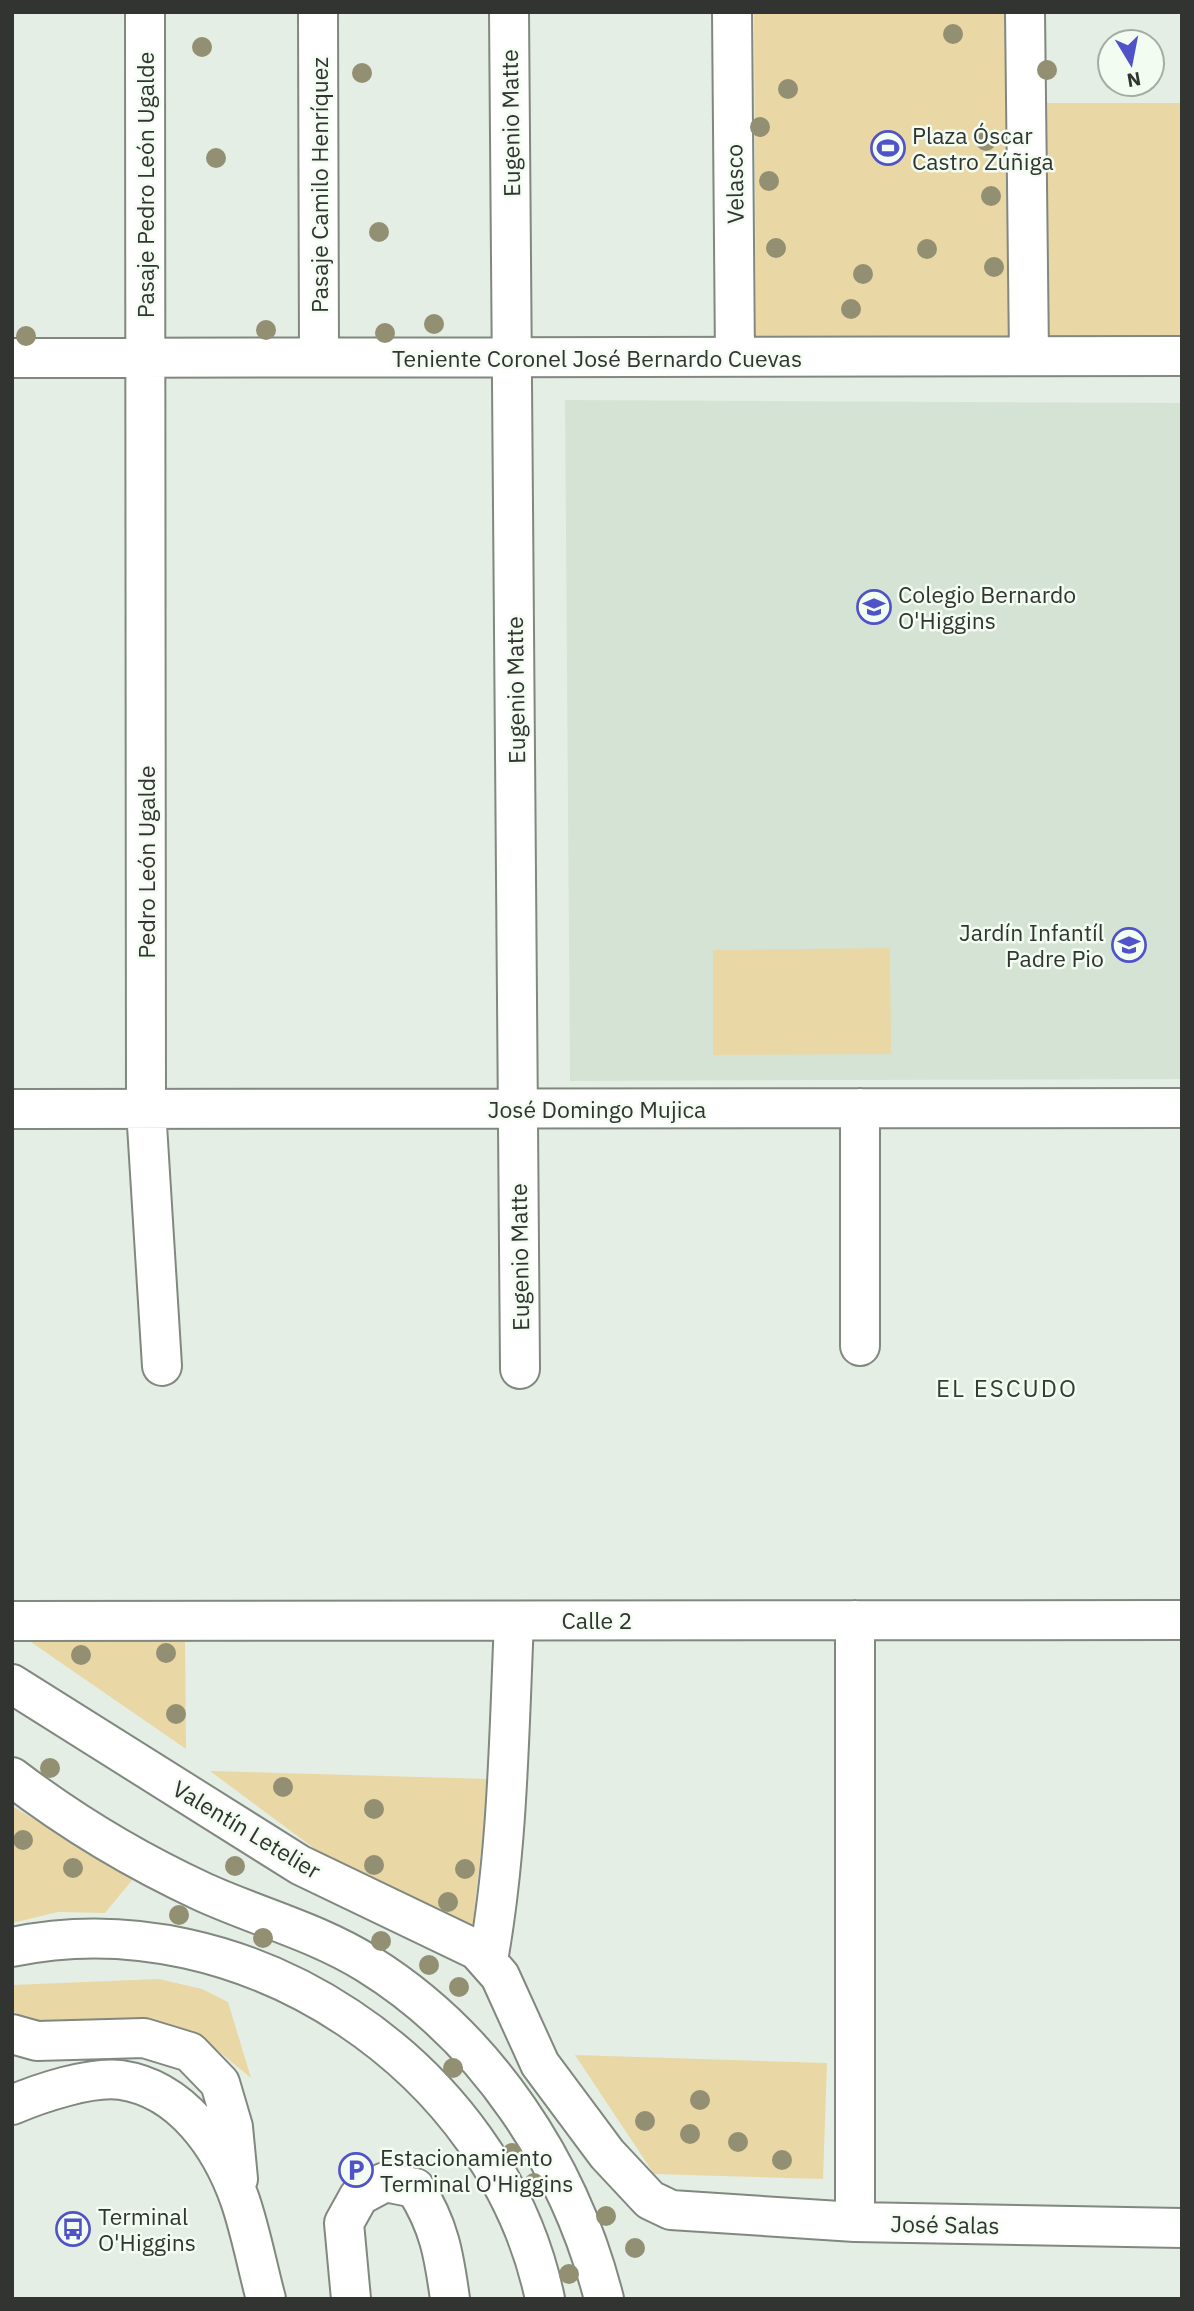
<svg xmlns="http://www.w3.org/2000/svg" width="1194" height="2311" font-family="'IBM Plex Sans',sans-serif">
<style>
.built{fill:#d5e3d4}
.green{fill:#ead7a6}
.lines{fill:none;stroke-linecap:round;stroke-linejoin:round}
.minor-casing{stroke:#80887f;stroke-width:42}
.highway-casing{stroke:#80887f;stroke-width:42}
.minor{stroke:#fff;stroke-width:38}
.highway{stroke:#fff;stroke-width:38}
.tree{fill:#938f72}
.labels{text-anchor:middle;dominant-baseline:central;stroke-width:5;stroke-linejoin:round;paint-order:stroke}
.street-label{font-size:23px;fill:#313430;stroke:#f2fcf1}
.poi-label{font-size:23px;fill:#313430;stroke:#f2fcf1;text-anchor:start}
.neighbourhood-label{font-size:24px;letter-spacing:2px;fill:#343c34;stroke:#f2fcf1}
</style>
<rect width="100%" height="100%" fill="#e5eee4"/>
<!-- built -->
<path class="built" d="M 565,400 L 1182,403 L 1182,1079 L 570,1081 Z"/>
<!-- green -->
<path class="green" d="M 754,12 L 1011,12 L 1013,338 L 756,340 Z
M 1043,103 L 1182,103 L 1182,339 L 1043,339 Z
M 890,948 L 891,1054 L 713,1055 L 713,950 Z
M 25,1638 L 185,1638 L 186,1749 Z
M 210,1771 L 489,1779 L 472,1931 L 346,1872 Z
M 12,1806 L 133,1879 L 105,1913 L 58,1912 L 12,1923 Z
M 159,1979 L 202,1989 L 228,2002 L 251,2078 L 200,2036 L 168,2024 L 145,2018 L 40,2024 L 12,2011 L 12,1985 Z
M 575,2055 L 827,2063 L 823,2179 L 654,2174 Z"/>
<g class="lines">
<!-- minor casing -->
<g class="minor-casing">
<path id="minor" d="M 145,12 L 146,1109 L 162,1366
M 318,12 L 319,357
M 509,12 L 520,1369
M 732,12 L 735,357
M 1025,12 L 1029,355
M 12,358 L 1182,356
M 12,1109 L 1182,1108
M 860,1346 L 860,1108
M 12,1621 L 1182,1620
M 12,1684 L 300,1865 L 477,1950 L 500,1976 L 540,2064 L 607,2154 L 650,2200 L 671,2210 L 855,2222 L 1182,2228
M 488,1960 C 508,1848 509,1734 514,1621
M 12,2034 L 37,2041 L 144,2038 L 190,2052 L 220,2083 L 233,2127 L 238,2179
M 12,2105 C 40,2093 91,2076 121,2080 C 182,2089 221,2146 240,2200 C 251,2232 257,2266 266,2299
M 855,2222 L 855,1620
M 351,2299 L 344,2223 L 359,2196 L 385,2182 L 415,2188 C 439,2225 444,2255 450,2299"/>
</g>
<!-- highway casing -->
<g class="highway-casing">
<path id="highway" d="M 12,1777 C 71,1822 136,1861 203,1892 C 258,1917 317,1932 368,1964 C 487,2038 570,2165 604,2299
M 12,1947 C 245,1898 497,2067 545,2299"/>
</g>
<!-- minor -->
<use href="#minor" class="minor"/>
<!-- highway -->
<use href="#highway" class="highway"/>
</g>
<!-- trees -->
<g class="tree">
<circle cx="953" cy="34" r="10"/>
<circle cx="202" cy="47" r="10"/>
<circle cx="1047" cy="70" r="10"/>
<circle cx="362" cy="73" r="10"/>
<circle cx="788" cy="89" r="10"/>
<circle cx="760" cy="127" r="10"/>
<circle cx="986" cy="141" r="10"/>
<circle cx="216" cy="158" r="10"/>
<circle cx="769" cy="181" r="10"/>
<circle cx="991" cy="196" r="10"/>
<circle cx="379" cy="232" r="10"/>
<circle cx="776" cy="248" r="10"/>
<circle cx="927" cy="249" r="10"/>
<circle cx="994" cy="267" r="10"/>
<circle cx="863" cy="274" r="10"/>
<circle cx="851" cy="309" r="10"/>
<circle cx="434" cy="324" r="10"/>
<circle cx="266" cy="330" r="10"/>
<circle cx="385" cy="333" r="10"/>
<circle cx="26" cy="336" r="10"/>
<circle cx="166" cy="1653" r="10"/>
<circle cx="81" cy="1655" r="10"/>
<circle cx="176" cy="1714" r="10"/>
<circle cx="50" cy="1768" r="10"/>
<circle cx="283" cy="1787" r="10"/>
<circle cx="374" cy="1809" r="10"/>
<circle cx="23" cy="1840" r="10"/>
<circle cx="374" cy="1865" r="10"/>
<circle cx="235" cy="1866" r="10"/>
<circle cx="73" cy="1868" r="10"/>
<circle cx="465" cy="1869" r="10"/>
<circle cx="448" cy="1902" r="10"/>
<circle cx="179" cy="1915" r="10"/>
<circle cx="263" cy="1938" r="10"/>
<circle cx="381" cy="1941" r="10"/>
<circle cx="429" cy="1965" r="10"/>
<circle cx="459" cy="1987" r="10"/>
<circle cx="453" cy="2068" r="10"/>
<circle cx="700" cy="2100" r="10"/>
<circle cx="645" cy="2121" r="10"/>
<circle cx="690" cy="2134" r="10"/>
<circle cx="738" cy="2142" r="10"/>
<circle cx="512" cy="2153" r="10"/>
<circle cx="782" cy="2160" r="10"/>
<circle cx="534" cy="2183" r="10"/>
<circle cx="606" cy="2216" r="10"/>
<circle cx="635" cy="2248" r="10"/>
<circle cx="569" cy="2274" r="10"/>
</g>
<!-- icons -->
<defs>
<g id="stadium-ring" transform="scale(1.75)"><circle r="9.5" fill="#f2fcf1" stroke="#5052c9" stroke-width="1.5"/><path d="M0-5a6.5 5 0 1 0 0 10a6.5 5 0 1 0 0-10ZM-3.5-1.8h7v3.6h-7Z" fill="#5052c9"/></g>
<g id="school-ring" transform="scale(1.75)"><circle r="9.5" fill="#f2fcf1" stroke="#5052c9" stroke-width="1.5"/><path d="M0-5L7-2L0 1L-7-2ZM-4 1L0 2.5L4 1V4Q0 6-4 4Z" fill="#5052c9"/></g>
<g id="parking-ring" transform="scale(1.75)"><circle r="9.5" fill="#f2fcf1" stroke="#5052c9" stroke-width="1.5"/><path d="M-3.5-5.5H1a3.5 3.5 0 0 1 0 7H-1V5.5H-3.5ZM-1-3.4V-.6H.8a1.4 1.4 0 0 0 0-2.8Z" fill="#5052c9"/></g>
<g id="bus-ring" transform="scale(1.75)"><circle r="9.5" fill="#f2fcf1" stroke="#5052c9" stroke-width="1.5"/><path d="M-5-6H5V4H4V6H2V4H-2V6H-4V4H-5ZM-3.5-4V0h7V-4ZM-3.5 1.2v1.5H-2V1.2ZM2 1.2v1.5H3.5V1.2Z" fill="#5052c9"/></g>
</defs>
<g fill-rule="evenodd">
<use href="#stadium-ring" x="888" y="148"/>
<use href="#school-ring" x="874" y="607"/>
<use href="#school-ring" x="1129" y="945"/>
<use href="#parking-ring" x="356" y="2170"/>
<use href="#bus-ring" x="73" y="2229"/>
</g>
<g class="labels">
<!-- street labels -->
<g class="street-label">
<text transform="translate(510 123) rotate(-91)">Eugenio Matte</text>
<text transform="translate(734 184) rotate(-91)">Velasco</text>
<text transform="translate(145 185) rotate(-90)">Pasaje Pedro León Ugalde</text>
<text transform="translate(319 185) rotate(-90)">Pasaje Camilo Henríquez</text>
<text x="597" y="358">Teniente Coronel José Bernardo Cuevas</text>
<text transform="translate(515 690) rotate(-91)">Eugenio Matte</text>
<text transform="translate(146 862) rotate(-90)">Pedro León Ugalde</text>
<text x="597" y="1109">José Domingo Mujica</text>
<text transform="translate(519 1257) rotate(-91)">Eugenio Matte</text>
<text x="597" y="1620">Calle 2</text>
<text transform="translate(247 1829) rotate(31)">Valentín Letelier</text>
<text transform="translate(945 2224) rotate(1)">José Salas</text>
</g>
<!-- poi labels -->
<g class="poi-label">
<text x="912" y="135">Plaza Óscar<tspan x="912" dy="26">Castro Zúñiga</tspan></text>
<text x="898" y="594">Colegio Bernardo<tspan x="898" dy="26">O'Higgins</tspan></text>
<text x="1104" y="932" text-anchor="end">Jardín Infantíl<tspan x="1104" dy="26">Padre Pio</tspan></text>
<text x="380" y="2157">Estacionamiento<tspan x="380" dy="26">Terminal O'Higgins</tspan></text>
<text x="98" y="2216">Terminal<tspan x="98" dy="26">O'Higgins</tspan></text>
</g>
<!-- neighbourhood labels -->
<g class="neighbourhood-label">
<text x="1007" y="1388">EL ESCUDO</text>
</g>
</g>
<!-- border -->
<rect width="1194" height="2311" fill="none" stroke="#313430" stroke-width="28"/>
<!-- north arrow -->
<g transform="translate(1131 63) rotate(170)"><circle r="33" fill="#f2fcf1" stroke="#a5aca4" stroke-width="2"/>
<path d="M0-5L12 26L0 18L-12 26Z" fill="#5052c9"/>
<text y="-10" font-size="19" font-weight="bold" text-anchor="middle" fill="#313430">N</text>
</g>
</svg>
